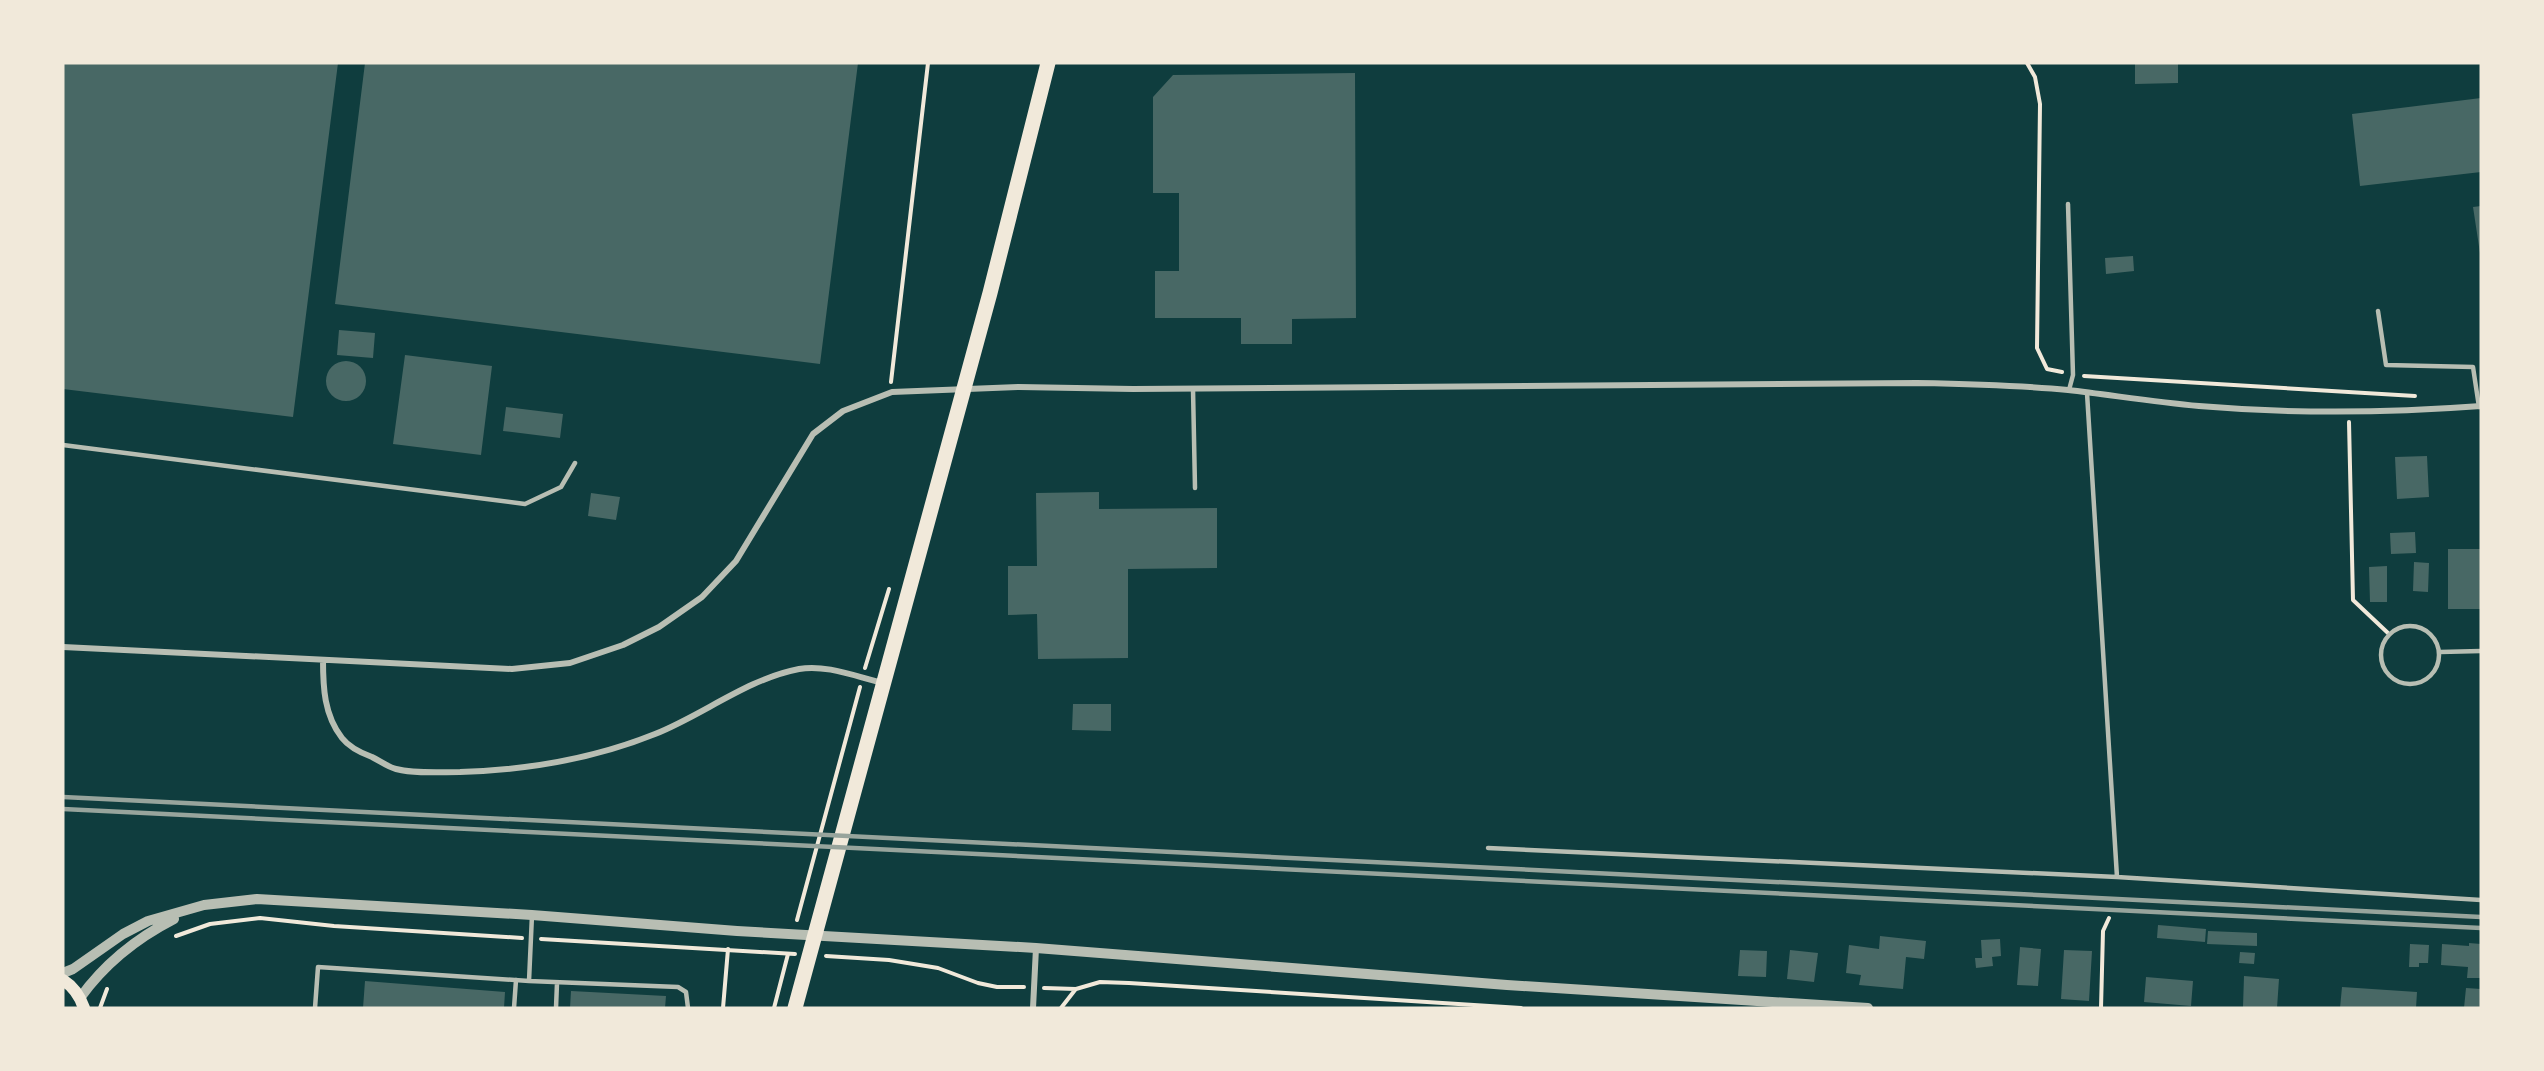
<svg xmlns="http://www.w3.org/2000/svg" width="2544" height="1071" font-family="'Space Grotesk',sans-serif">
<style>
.building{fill:#486865}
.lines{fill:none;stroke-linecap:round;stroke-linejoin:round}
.path{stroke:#f1e9da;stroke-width:4}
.service{stroke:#b8beb3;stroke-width:4.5}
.minor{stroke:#b8beb3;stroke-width:6}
.tertiary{stroke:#b8beb3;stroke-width:10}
.secondary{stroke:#f1e9da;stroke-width:12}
.primary{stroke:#f1e9da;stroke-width:15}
.rail{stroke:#97a49c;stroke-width:4.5}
</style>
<rect width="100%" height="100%" fill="#0f3d3e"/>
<!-- building -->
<path class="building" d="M 63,63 L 338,63 L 293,417 L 63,389 Z
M 365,63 L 858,63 L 820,364 L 335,304 Z
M 2135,63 L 2178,63 L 2178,83 L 2135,84 Z
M 1355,73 L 1356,318 L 1292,319 L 1292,344 L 1241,344 L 1241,318 L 1155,318 L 1155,271 L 1179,271 L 1179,193 L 1153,193 L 1153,97 L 1173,75 Z
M 2481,98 L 2481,172 L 2360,186 L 2352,114 Z
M 2481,206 L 2481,253 L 2480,253 L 2473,207 Z
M 2133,256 L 2134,271 L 2106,274 L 2105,258 Z
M 339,330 L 375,333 L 373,358 L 337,355 Z
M 405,355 L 492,366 L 481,455 L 393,444 Z
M326 381a20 20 0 1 1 40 0a20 20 0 1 1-40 0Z
M 506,407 L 563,414 L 560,438 L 503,431 Z
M 2427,456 L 2429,497 L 2397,499 L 2395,457 Z
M 1099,492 L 1099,509 L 1217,508 L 1217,568 L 1128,569 L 1128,658 L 1038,659 L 1037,614 L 1008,615 L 1008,566 L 1037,566 L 1036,493 Z
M 591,493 L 620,497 L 616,520 L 588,516 Z
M 2415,532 L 2416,553 L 2391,554 L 2390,533 Z
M 2448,549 L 2481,549 L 2481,609 L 2448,609 Z
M 2414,562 L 2429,563 L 2428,592 L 2413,591 Z
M 2387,566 L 2387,602 L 2370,602 L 2369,567 Z
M 1073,704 L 1111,704 L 1111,731 L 1072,730 Z
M 2158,925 L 2206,929 L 2205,942 L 2157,938 Z
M 2208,931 L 2257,933 L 2257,946 L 2207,944 Z
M 1880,936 L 1926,941 L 1924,959 L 1906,957 L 1903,989 L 1859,985 L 1861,975 L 1846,973 L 1849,945 L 1879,949 Z
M 2000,939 L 2001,956 L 1992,957 L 1993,966 L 1976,968 L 1975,958 L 1982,958 L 1981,940 Z
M 2469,943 L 2481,944 L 2481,978 L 2467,978 L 2468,967 L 2441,965 L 2442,944 L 2469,946 Z
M 2410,944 L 2429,945 L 2428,963 L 2419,963 L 2419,967 L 2409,967 Z
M 2020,947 L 2041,949 L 2038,986 L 2017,985 Z
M 1740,950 L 1767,951 L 1766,977 L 1738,976 Z
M 1790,950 L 1818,953 L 1814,982 L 1787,979 Z
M 2064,950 L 2092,951 L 2089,1001 L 2061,999 Z
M 2240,952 L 2255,953 L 2254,964 L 2239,963 Z
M 2244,976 L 2279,979 L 2277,1008 L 2243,1007 Z
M 2146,977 L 2193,981 L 2191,1006 L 2144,1002 Z
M 365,981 L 505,992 L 504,1008 L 363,1008 Z
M 2342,987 L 2417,992 L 2416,1008 L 2340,1008 Z
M 2466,988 L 2481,989 L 2481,1008 L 2464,1008 Z
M 571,991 L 666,996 L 665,1008 L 570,1008 Z"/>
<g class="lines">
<!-- path -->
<path class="path" d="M 2027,63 L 2035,77 L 2040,104 L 2037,348 L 2047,369 L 2062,372
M 2084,376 L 2415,396
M 891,382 L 928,63
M 2349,422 L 2353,600 L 2389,634
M 865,668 L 889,589
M 797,920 L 860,687
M 176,936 L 210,924 L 260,918 L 334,926 L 522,938
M 541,939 L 795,954
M 826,956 L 889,960 L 938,968 L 978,983 L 997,987 L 1024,987
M 1044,988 L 1076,989 L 1100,982 L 1129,983 L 1521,1008
M 100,1008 L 107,989
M 723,1008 L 728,949
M 774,1008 L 788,954
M 1061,1008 L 1075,990
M 2101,1008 L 2103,931 L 2109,918"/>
<!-- service -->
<path class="service" d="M 2068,204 L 2073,375 L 2069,390
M 2378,311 L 2386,365 L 2473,367 L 2479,407
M 1193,389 L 1195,488
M 2087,393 L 2117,877
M 63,445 L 525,504 L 561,487 L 575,463
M2381 655a29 29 0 1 1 58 0a29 29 0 1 1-58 0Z
M 2440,652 L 2481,651
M 1488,848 L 2117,877 L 2481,900
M 529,981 L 532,915
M 315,1008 L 318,967 L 529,981 L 678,987 L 686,992 L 688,1008
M 514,1008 L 516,980
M 556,1008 L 557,983"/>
<!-- minor -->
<path class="minor" d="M 63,647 L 512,669 L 570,663 L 623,645 L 659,627 L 702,597 L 736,561 L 813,434 L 843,411 L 892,392 L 1019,387 L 1133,389 L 1917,383 C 1968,384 2018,385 2068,390 C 2111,395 2155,402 2199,406 C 2293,414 2387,413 2481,406
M 323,660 C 323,687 324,715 342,738 C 349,747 361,753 372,757 C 380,761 388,767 396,769 C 417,774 439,772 460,772 C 526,770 593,759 655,734 C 703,715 747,679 799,669 C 826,664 857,677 883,683
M 1033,1008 L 1036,948"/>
<!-- tertiary -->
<path class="tertiary" d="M 63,973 L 73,969 L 123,934 L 148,921 L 204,905 L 257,899 L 532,915 L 737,931 L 1036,948 L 1507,985 L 1868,1008
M 80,998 C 105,963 137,938 174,919"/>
<!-- secondary -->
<path class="secondary" d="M 63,980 C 74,987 80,996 84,1008"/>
<!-- primary -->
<path class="primary" d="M 795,1008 L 990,293 L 1048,63"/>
<!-- rail -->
<path class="rail" d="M 63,797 L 2481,917
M 63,809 L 2481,928"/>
</g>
<!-- border -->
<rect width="2544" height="1071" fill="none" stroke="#f1e9da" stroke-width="129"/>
</svg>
